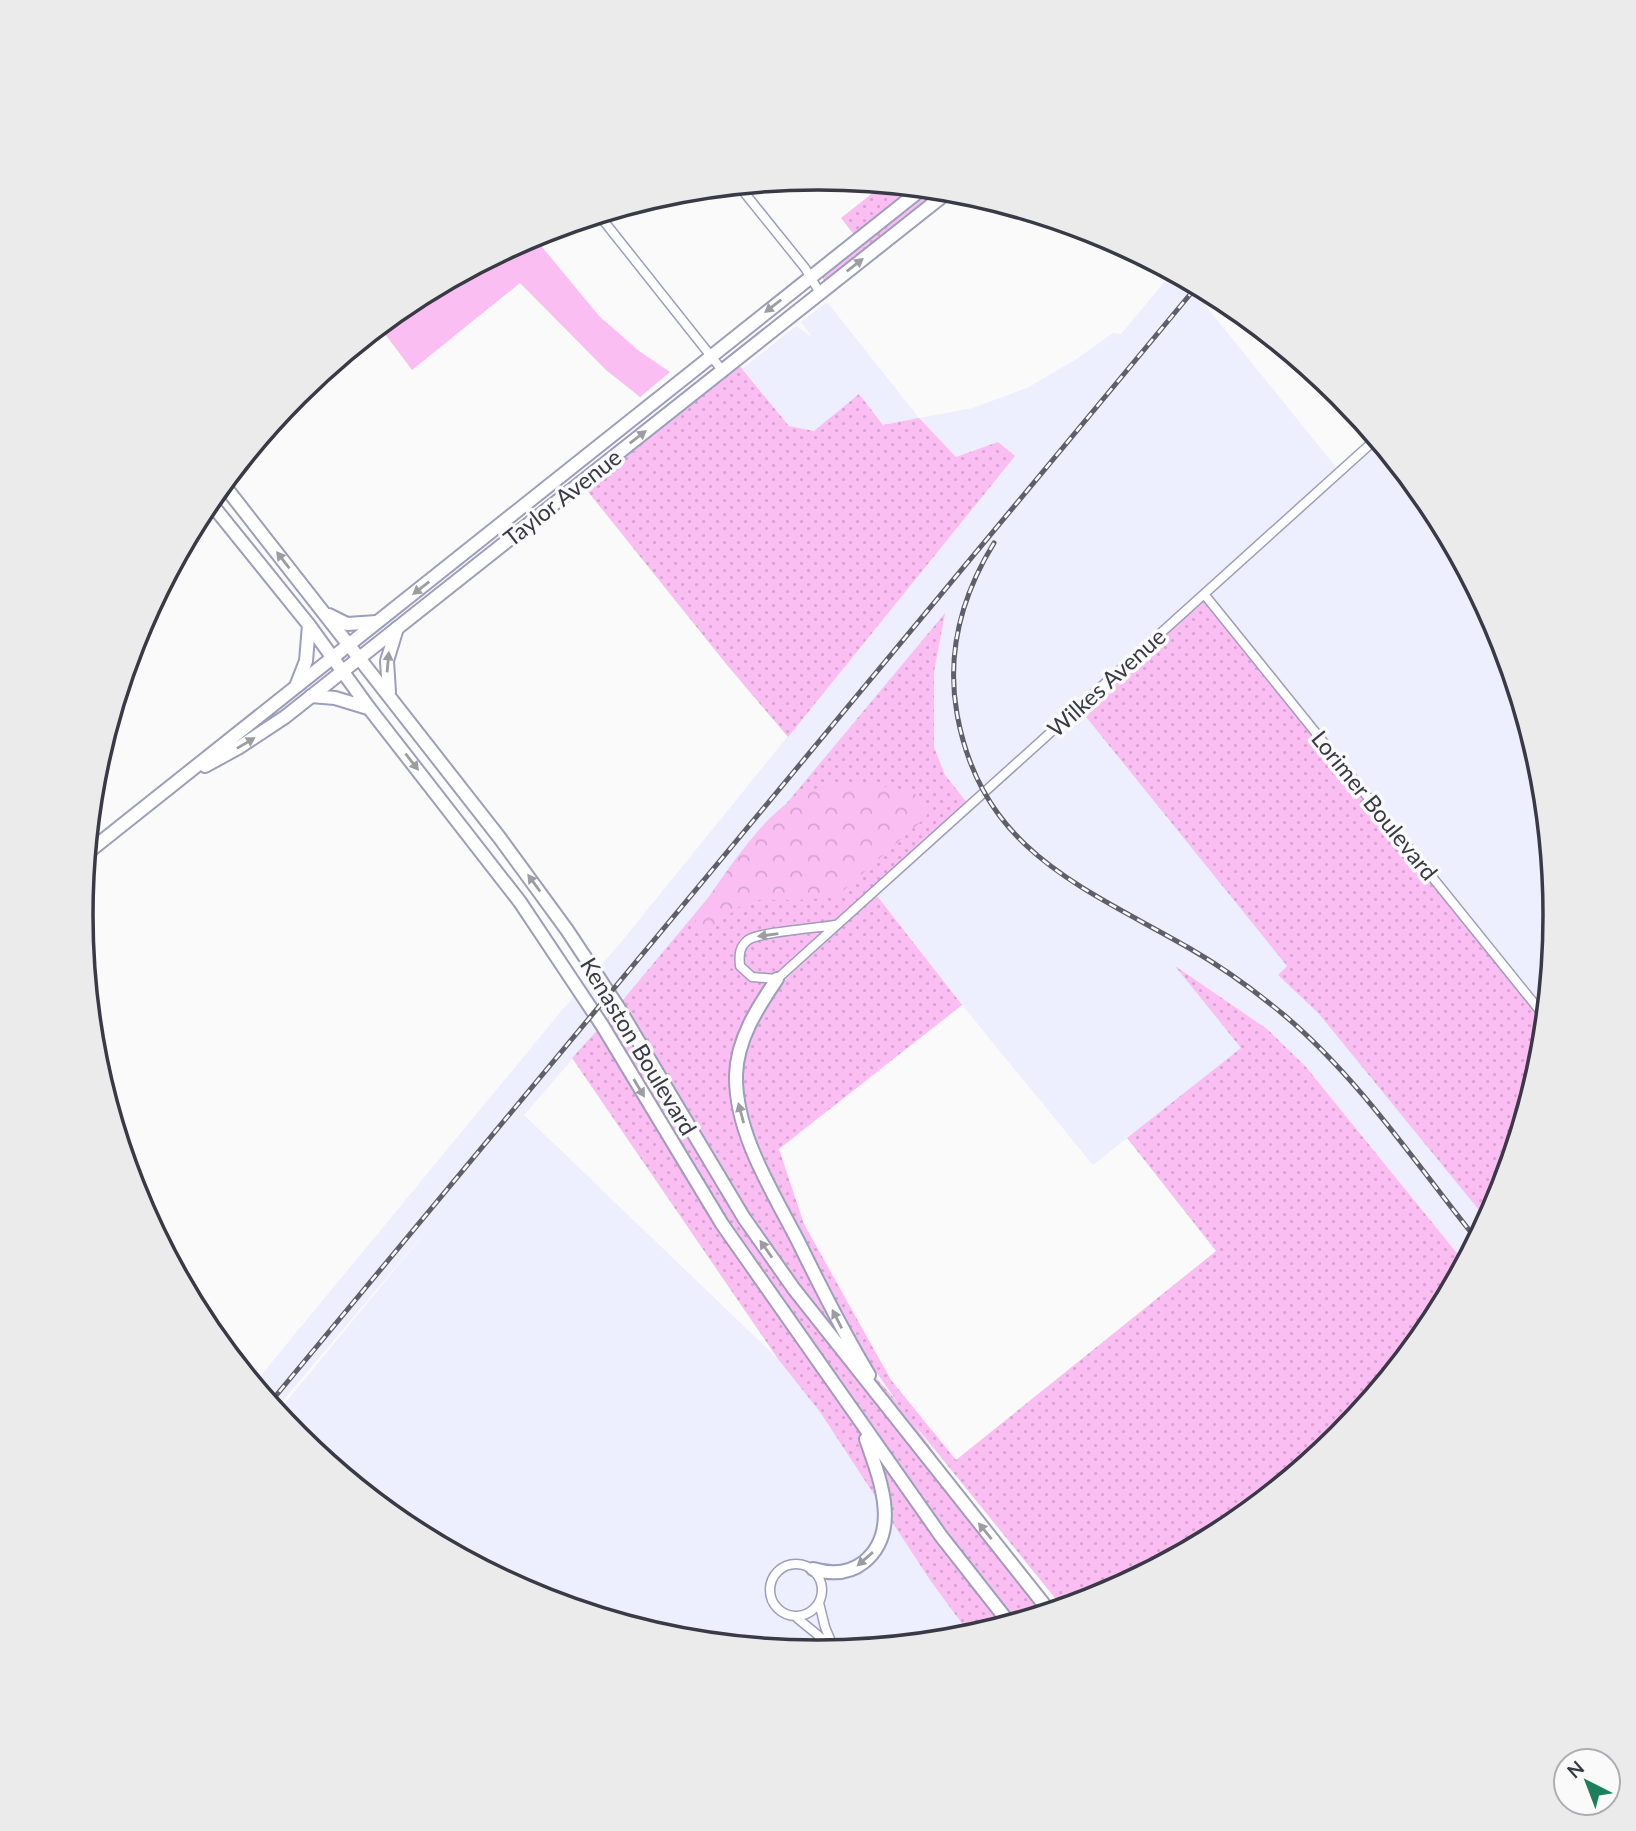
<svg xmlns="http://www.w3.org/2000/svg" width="1636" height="1831" font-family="Lato,sans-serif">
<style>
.built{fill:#edeefe}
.grass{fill:url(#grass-dots);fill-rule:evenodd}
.forest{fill:url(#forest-crowns)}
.park{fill:#fabef2}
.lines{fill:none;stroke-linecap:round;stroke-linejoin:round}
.street-casing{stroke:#9c9ebc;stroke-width:11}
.secondary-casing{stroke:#9c9ebc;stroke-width:16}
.primary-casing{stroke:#9c9ebc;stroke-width:16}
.street{stroke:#fff;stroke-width:8}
.secondary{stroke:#fff;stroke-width:12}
.primary{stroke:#fff;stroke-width:12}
.rail-casing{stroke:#5f5f69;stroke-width:5}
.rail{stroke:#fafafa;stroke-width:2.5;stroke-dasharray:8;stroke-linecap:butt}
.oneway{fill:#9c9ca3}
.labels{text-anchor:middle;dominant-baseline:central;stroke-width:7;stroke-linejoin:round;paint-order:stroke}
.street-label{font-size:23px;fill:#3a3a47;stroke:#fafafa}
.rim{fill:none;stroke:#3a3a47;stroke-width:3.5}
</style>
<defs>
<pattern id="grass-dots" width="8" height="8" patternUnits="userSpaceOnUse" patternTransform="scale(1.75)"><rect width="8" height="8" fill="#fabef2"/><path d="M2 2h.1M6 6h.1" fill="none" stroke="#d7a4d1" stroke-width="1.8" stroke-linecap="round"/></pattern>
<pattern id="forest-crowns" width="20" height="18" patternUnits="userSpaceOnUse" patternTransform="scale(1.75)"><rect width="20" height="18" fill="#fabef2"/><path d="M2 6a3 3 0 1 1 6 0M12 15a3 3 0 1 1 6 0" fill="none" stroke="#d7a4d1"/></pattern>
</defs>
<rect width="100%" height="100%" fill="#fafafa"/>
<!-- built -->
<path class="built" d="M 1172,273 L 1213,295 L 1205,305 L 1339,471 L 1376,439 L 1431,506 L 1500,634 L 1541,772 L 1555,916 L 1545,1017 L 1078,707 L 1287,966 L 1279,976 L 1319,1014 L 1487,1220 L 1465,1263 L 1306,1067 L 1177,968 L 1241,1048 L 1093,1165 L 962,1005 L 874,892 L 969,805 L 945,775 L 934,747 L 934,672 L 944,614 L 602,1025 L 524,1115 L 778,1359 L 820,1412 L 930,1580 L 971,1636 L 961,1639 L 818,1653 L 674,1639 L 535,1597 L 408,1528 L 296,1437 L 277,1413 L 437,1218 L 275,1410 L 253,1385 L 563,1009 L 622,941 L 1014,457 L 998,443 L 956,457 L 919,419 L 883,425 L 813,431 L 789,426 L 743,368 L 796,326 L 812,337 L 801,322 L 827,302 L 919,418 L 973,408 L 1029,387 L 1075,360 L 1113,333 L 1121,334 Z"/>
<!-- grass -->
<path class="grass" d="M 884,184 L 923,188 L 858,240 L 841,218 Z
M 930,189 L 942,190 L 828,280 L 823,280 L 823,273 Z
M 735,360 L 789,426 L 814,431 L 859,394 L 883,425 L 919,418 L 956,457 L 998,442 L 1015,456 L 788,737 L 727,665 L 581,483 Z
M 1204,594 L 1545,1017 L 1541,1060 L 1499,1198 L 1487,1220 L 1319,1014 L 1278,975 L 1287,966 L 1078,707 Z
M 945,613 L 934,672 L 934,747 L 945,775 L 969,805 L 829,927 L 874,892 L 962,1005 L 779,1149 L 804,1224 L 891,1380 L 956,1460 L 1216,1251 L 1127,1138 L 1241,1048 L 1175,966 L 1267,1029 L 1306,1067 L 1465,1263 L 1431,1326 L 1339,1437 L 1227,1529 L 1100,1597 L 1063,1608 L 914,1424 L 1027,1585 L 1050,1612 L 971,1636 L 930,1580 L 820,1412 L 778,1359 L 572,1058 L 602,1025 ZM 834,1324 L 855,1342 L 898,1403 L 830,1325 Z"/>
<!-- forest -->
<path class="forest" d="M 864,783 L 911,791 L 920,798 L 927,816 L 836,897 L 797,900 L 748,900 L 708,931 L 697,927 L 695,917 C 721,880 767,805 810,790 C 827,785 847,785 864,783 Z"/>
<!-- park -->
<path class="park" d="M 533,236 L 599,316 L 639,351 L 670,372 L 640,397 L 606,370 L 520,283 L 412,370 L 379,326 L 409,302 Z"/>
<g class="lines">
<!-- street casing -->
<g class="street-casing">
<path id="street" d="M 739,186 L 805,268 L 820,293
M 599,215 L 722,370
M 1204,594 L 1545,1017
M 835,925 C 818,928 759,932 748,940 C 739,947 739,955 740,966 L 752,977 L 777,979 L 1376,439
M770 1590a26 26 0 1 1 52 0a26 26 0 1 1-52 0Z
M 819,1603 L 825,1627 L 835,1651
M 797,1618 L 830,1645"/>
</g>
<!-- secondary casing -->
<g class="secondary-casing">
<path id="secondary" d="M 205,766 L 238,748 L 285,717 L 949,191
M 87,853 L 923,188"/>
</g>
<!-- primary casing -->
<g class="primary-casing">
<path id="primary" d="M 223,484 L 499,837 L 567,930 L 618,1007 L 744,1218 L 794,1289 L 1050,1612
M 209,501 L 309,625 L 369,708 L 520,902 L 602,1025 L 722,1224 L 941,1536 L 1010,1624
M 329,615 L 347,624 L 377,622
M 297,684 L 306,661 L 309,625
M 389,692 L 387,661 L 397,628
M 311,696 L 335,698 L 368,708
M 777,979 C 758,1007 737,1039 736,1075 C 735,1134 773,1192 799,1243 C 821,1288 843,1332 869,1375
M 813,1569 C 830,1574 849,1574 864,1562 C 902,1531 879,1477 866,1439"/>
</g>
<!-- street -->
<use href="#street" class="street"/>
<!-- secondary -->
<use href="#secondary" class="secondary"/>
<!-- primary -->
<use href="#primary" class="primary"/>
<!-- rail casing -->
<g class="rail-casing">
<path id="rail" d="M 994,543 C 962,595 946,652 957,714 C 982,851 1081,886 1189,948 C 1222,967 1254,990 1284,1015 C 1357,1076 1417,1165 1477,1240
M 269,1404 L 1197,286"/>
</g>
<!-- rail -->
<use href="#rail" class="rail"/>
</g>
<!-- one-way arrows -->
<defs><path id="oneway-solid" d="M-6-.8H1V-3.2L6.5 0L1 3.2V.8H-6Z" transform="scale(1.75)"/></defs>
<g class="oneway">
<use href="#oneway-solid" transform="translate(855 265) rotate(-38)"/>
<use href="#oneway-solid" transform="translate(773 306) rotate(142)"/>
<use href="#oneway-solid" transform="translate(638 437) rotate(-38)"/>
<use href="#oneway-solid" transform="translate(283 560) rotate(-128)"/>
<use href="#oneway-solid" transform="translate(421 588) rotate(142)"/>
<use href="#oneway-solid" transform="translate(388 662) rotate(-85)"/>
<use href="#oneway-solid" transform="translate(246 743) rotate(-31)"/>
<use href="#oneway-solid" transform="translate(412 762) rotate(52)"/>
<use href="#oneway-solid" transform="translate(534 883) rotate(-126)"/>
<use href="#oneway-solid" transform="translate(768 935) rotate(172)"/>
<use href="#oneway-solid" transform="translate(639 1088) rotate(59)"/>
<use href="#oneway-solid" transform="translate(741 1113) rotate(-105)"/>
<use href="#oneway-solid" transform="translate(766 1249) rotate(-125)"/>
<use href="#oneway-solid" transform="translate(837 1319) rotate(-117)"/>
<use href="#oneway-solid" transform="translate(985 1531) rotate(-129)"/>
<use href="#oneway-solid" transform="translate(865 1559) rotate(139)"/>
</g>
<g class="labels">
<!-- street labels -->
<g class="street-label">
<text transform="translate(562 497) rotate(-38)">Taylor Avenue</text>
<text transform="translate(1106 682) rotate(-42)">Wilkes Avenue</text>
<text transform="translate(1375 805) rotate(51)">Lorimer Boulevard</text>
<text transform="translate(639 1046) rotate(59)">Kenaston Boulevard</text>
</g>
</g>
<!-- crop -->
<path d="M0 0H1636V1831H0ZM93 915a725 725 0 1 1 1450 0a725 725 0 1 1-1450 0Z" fill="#ebebec" fill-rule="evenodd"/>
<path class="rim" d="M93 915a725 725 0 1 1 1450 0a725 725 0 1 1-1450 0Z"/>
<!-- north arrow -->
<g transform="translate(1587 1782) rotate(318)"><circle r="33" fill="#fafafa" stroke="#adadb2" stroke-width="2"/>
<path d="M0-5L12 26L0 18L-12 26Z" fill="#1c815b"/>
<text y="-10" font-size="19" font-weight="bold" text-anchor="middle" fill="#3a3a47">N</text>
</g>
</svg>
